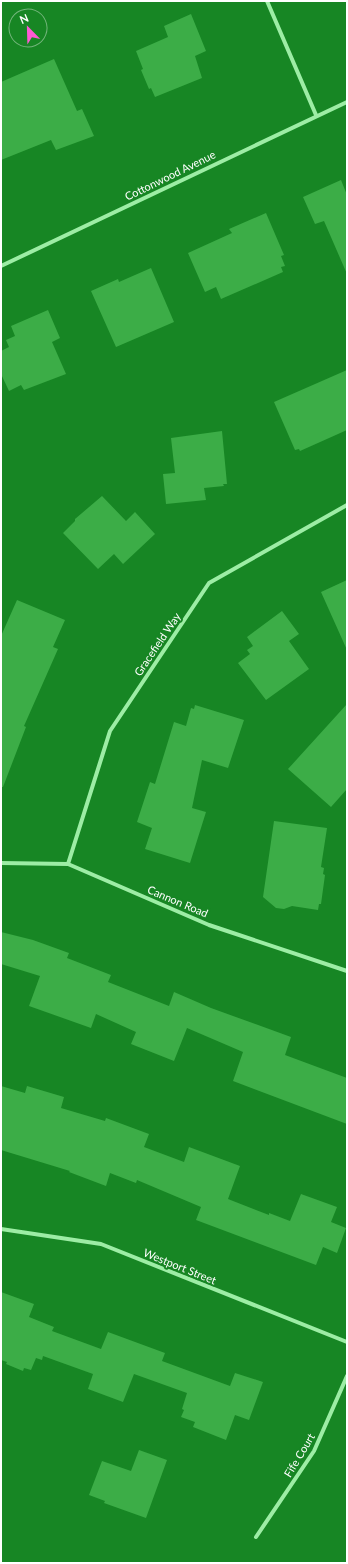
<svg xmlns="http://www.w3.org/2000/svg" width="348" height="1564" font-family="Lato,sans-serif">
<style>
.building{fill:#3cad47}
.lines{fill:none;stroke-linecap:round;stroke-linejoin:round}
.street{stroke:#9deda5;stroke-width:4}
.labels{text-anchor:middle;dominant-baseline:central;stroke-width:4;stroke-linejoin:round;paint-order:stroke}
.street-label{font-size:11px;fill:#fff;stroke:#178624}
</style>
<rect width="100%" height="100%" fill="#178624"/>
<!-- building -->
<path class="building" d="M 191,14 L 206,51 L 195,56 L 202,78 L 155,97 L 151,88 L 149,89 L 141,70 L 143,69 L 136,51 L 168,37 L 164,26 Z
M 54,59 L 77,111 L 82,109 L 94,136 L 56,150 L 51,140 L 1,160 L 1,82 Z
M 341,180 L 347,195 L 347,274 L 324,221 L 315,224 L 303,197 Z
M 266,213 L 284,255 L 281,256 L 285,266 L 281,267 L 283,272 L 221,299 L 216,287 L 205,292 L 188,253 L 232,233 L 229,229 Z
M 151,268 L 174,322 L 116,347 L 91,291 L 118,279 L 119,282 Z
M 48,310 L 60,338 L 52,342 L 66,374 L 24,390 L 21,385 L 9,391 L 1,374 L 1,351 L 9,347 L 6,340 L 15,336 L 11,326 Z
M 347,370 L 347,430 L 300,451 L 299,449 L 295,450 L 274,402 Z
M 222,431 L 227,484 L 223,484 L 224,486 L 204,488 L 206,500 L 166,504 L 163,474 L 175,473 L 171,438 Z
M 102,496 L 126,521 L 135,512 L 155,534 L 123,564 L 114,554 L 98,569 L 63,533 L 75,521 L 75,519 Z
M 347,580 L 347,650 L 321,592 Z
M 17,600 L 65,620 L 53,647 L 58,649 L 24,726 L 26,727 L 3,787 L 1,787 L 1,636 Z
M 282,611 L 299,634 L 289,641 L 309,669 L 266,700 L 238,663 L 250,654 L 247,650 L 253,646 L 247,637 Z
M 347,704 L 347,789 L 331,807 L 288,769 Z
M 195,705 L 244,720 L 228,768 L 202,760 L 192,808 L 206,812 L 190,863 L 145,849 L 152,828 L 137,822 L 150,782 L 155,784 L 174,722 L 186,726 L 191,708 L 194,709 Z
M 274,821 L 327,828 L 321,867 L 324,868 L 323,874 L 325,875 L 321,904 L 319,904 L 318,910 L 292,906 L 284,909 L 276,908 L 263,897 Z
M 1,932 L 33,940 L 69,953 L 67,958 L 111,975 L 108,982 L 169,1006 L 174,992 L 211,1008 L 291,1037 L 285,1055 L 347,1078 L 347,1124 L 233,1081 L 243,1052 L 187,1028 L 174,1061 L 131,1044 L 136,1032 L 96,1014 L 91,1028 L 29,1006 L 40,976 L 1,964 Z
M 1,1086 L 25,1093 L 27,1086 L 64,1097 L 61,1108 L 105,1121 L 106,1118 L 149,1134 L 144,1147 L 184,1162 L 189,1147 L 240,1166 L 228,1199 L 269,1215 L 269,1213 L 290,1221 L 301,1194 L 337,1207 L 331,1222 L 346,1228 L 337,1253 L 323,1247 L 316,1265 L 196,1220 L 201,1207 L 137,1180 L 136,1183 L 110,1173 L 106,1186 L 69,1172 L 70,1171 L 1,1150 Z
M 1,1292 L 34,1304 L 29,1317 L 54,1327 L 52,1331 L 101,1349 L 108,1332 L 165,1353 L 162,1361 L 230,1386 L 235,1373 L 263,1382 L 249,1420 L 235,1415 L 226,1440 L 193,1427 L 195,1422 L 181,1417 L 184,1410 L 182,1409 L 187,1393 L 134,1374 L 123,1402 L 88,1389 L 93,1374 L 43,1356 L 42,1360 L 36,1358 L 31,1370 L 24,1368 L 23,1371 L 6,1364 L 7,1362 L 1,1360 Z
M 139,1450 L 167,1460 L 146,1518 L 104,1503 L 105,1501 L 89,1495 L 102,1461 L 131,1471 Z"/>
<g class="lines">
<!-- street -->
<path class="street" d="M 267,1 L 316,115
M 1,266 L 347,102
M 1,863 L 68,864 L 209,925 L 347,971
M 68,864 L 110,731 L 209,583 L 347,505
M 1,1229 L 101,1244 L 347,1342
M 256,1537 L 314,1451 L 347,1376"/>
</g>
<g class="labels">
<!-- street labels -->
<g class="street-label">
<text transform="translate(170 175) rotate(-26)">Cottonwood Avenue</text>
<text transform="translate(157 644) rotate(-56)">Gracefield Way</text>
<text transform="translate(178 901) rotate(23)">Cannon Road</text>
<text transform="translate(180 1266) rotate(22)">Westport Street</text>
<text transform="translate(299 1455) rotate(-59)">Fife Court</text>
</g>
</g>
<!-- border -->
<rect width="348" height="1564" fill="none" stroke="#ffffff" stroke-width="4"/>
<!-- north arrow -->
<g transform="translate(28 28) rotate(337)"><circle r="19" fill="#178624" stroke="#74b67c"/>
<path d="M0-3L7 15L0 10L-7 15Z" fill="#ff59d4"/>
<text y="-6" font-size="11" font-weight="bold" text-anchor="middle" fill="#ffffff">N</text>
</g>
</svg>
